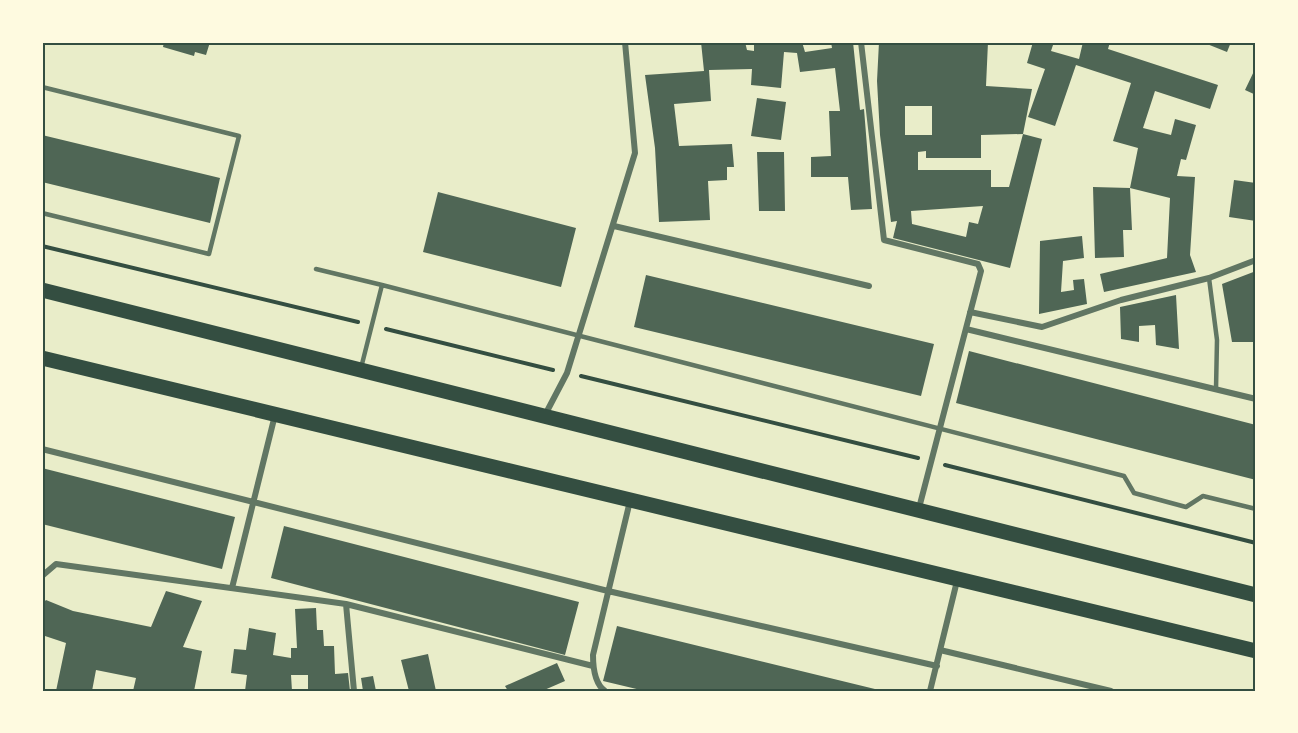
<svg xmlns="http://www.w3.org/2000/svg" width="1298" height="733" font-family="Rubik,sans-serif">
<style>
.building{fill:#4f6655;fill-rule:evenodd}
.lines{fill:none;stroke-linecap:round;stroke-linejoin:round}
.path{stroke:#344e41;stroke-width:4}
.service{stroke:#617663;stroke-width:4.5}
.minor{stroke:#617663;stroke-width:6}
.primary{stroke:#344e41;stroke-width:15}
.neatline{fill:none;stroke:#344e41;stroke-width:2}
</style>
<rect width="100%" height="100%" fill="#e9edc9"/>
<!-- building -->
<path class="building" d="M 164,42 L 210,42 L 206,55 L 195,52 L 194,56 L 163,47 Z
M 701,42 L 745,42 L 747,50 L 754,51 L 754,42 L 802,42 L 805,52 L 832,48 L 831,42 L 853,42 L 860,110 L 864,109 L 872,209 L 851,210 L 848,177 L 811,177 L 811,157 L 831,156 L 829,111 L 840,111 L 835,68 L 800,72 L 797,53 L 784,52 L 781,88 L 751,85 L 752,69 L 709,70 L 711,101 L 674,104 L 679,146 L 732,144 L 734,167 L 727,167 L 727,180 L 708,181 L 710,220 L 659,222 L 655,148 L 645,75 L 704,71 Z
M 879,42 L 988,42 L 986,86 L 1032,89 L 1023,134 L 981,135 L 981,158 L 926,158 L 926,151 L 918,152 L 918,170 L 991,170 L 991,187 L 1009,187 L 1023,134 L 1042,139 L 1010,268 L 893,238 L 897,221 L 891,222 L 880,135 L 877,81 ZM 905,106 L 932,106 L 932,135 L 905,135 ZM 983,206 L 978,224 L 969,222 L 966,237 L 912,224 L 911,211 Z
M 1033,42 L 1054,42 L 1051,51 L 1079,59 L 1083,42 L 1110,42 L 1108,49 L 1218,85 L 1210,109 L 1155,91 L 1143,128 L 1171,135 L 1175,119 L 1196,125 L 1186,160 L 1181,159 L 1177,176 L 1195,177 L 1190,255 L 1196,272 L 1104,292 L 1100,274 L 1167,258 L 1170,198 L 1130,188 L 1138,148 L 1113,141 L 1131,83 L 1076,65 L 1055,126 L 1028,117 L 1045,69 L 1027,63 Z
M 1202,42 L 1231,42 L 1227,52 Z
M 1256,67 L 1256,95 L 1245,90 Z
M 757,98 L 786,102 L 781,140 L 751,136 Z
M 42,135 L 220,178 L 210,223 L 42,182 Z
M 757,152 L 784,152 L 785,211 L 759,211 Z
M 1234,180 L 1256,183 L 1256,221 L 1229,217 Z
M 1093,187 L 1130,188 L 1132,230 L 1123,230 L 1124,257 L 1095,258 Z
M 438,192 L 576,228 L 561,287 L 423,252 Z
M 1082,236 L 1084,258 L 1063,261 L 1061,292 L 1074,290 L 1073,280 L 1084,279 L 1087,304 L 1039,314 L 1040,241 Z
M 1256,271 L 1256,342 L 1232,342 L 1222,284 Z
M 646,275 L 934,344 L 921,396 L 634,327 Z
M 1176,295 L 1179,349 L 1156,345 L 1155,325 L 1139,326 L 1139,342 L 1121,339 L 1120,307 Z
M 969,351 L 1256,425 L 1256,480 L 956,403 Z
M 42,468 L 235,517 L 222,569 L 42,524 Z
M 284,526 L 579,602 L 565,655 L 271,578 Z
M 166,591 L 202,601 L 183,647 L 202,651 L 194,691 L 133,691 L 136,678 L 96,670 L 92,691 L 56,691 L 66,643 L 42,635 L 42,604 L 46,600 L 73,611 L 151,627 Z
M 316,608 L 317,630 L 323,630 L 324,646 L 334,646 L 335,674 L 348,673 L 350,691 L 308,691 L 308,675 L 291,675 L 292,691 L 245,691 L 247,675 L 231,673 L 234,649 L 246,650 L 249,628 L 276,633 L 273,655 L 291,658 L 291,648 L 297,648 L 295,609 Z
M 617,626 L 879,690 L 879,691 L 645,691 L 603,681 Z
M 428,654 L 436,691 L 409,691 L 401,660 Z
M 557,663 L 565,681 L 542,691 L 508,691 L 505,686 Z
M 373,676 L 376,691 L 363,691 L 361,678 Z"/>
<g class="lines">
<!-- path -->
<path class="path" d="M 42,246 L 358,322
M 386,329 L 553,370
M 581,376 L 918,458
M 945,465 L 1256,543"/>
<!-- service -->
<path class="service" d="M 42,87 L 239,136 L 209,254 L 42,213
M 316,269 L 382,285
M 1209,278 L 1217,340 L 1216,389
M 361,368 L 382,285 L 1124,476 L 1134,493 L 1186,507 L 1203,496 L 1256,509"/>
<!-- minor -->
<path class="minor" d="M 861,42 L 884,240 L 978,264 L 981,271 L 919,508
M 614,226 L 869,286
M 970,312 L 1042,327 L 1121,300 L 1209,278 L 1256,260
M 966,329 L 1256,399
M 545,415 L 567,373 L 635,153 L 625,42
M 42,449 L 608,591 L 937,666
M 42,576 L 56,564 L 346,604 L 593,666
M 232,588 L 275,415
M 346,604 L 354,691
M 940,650 L 1111,691
M 605,691 C 595,684 593,667 593,655 L 630,501
M 930,691 L 957,581"/>
<!-- primary -->
<path class="primary" d="M 42,290 L 1256,595
M 42,358 L 1256,651"/>
</g>
<!-- border -->
<rect width="1298" height="733" fill="none" stroke="#fefae0" stroke-width="87"/>
<rect x="44" y="44" width="1210" height="646" class="neatline"/>
</svg>
